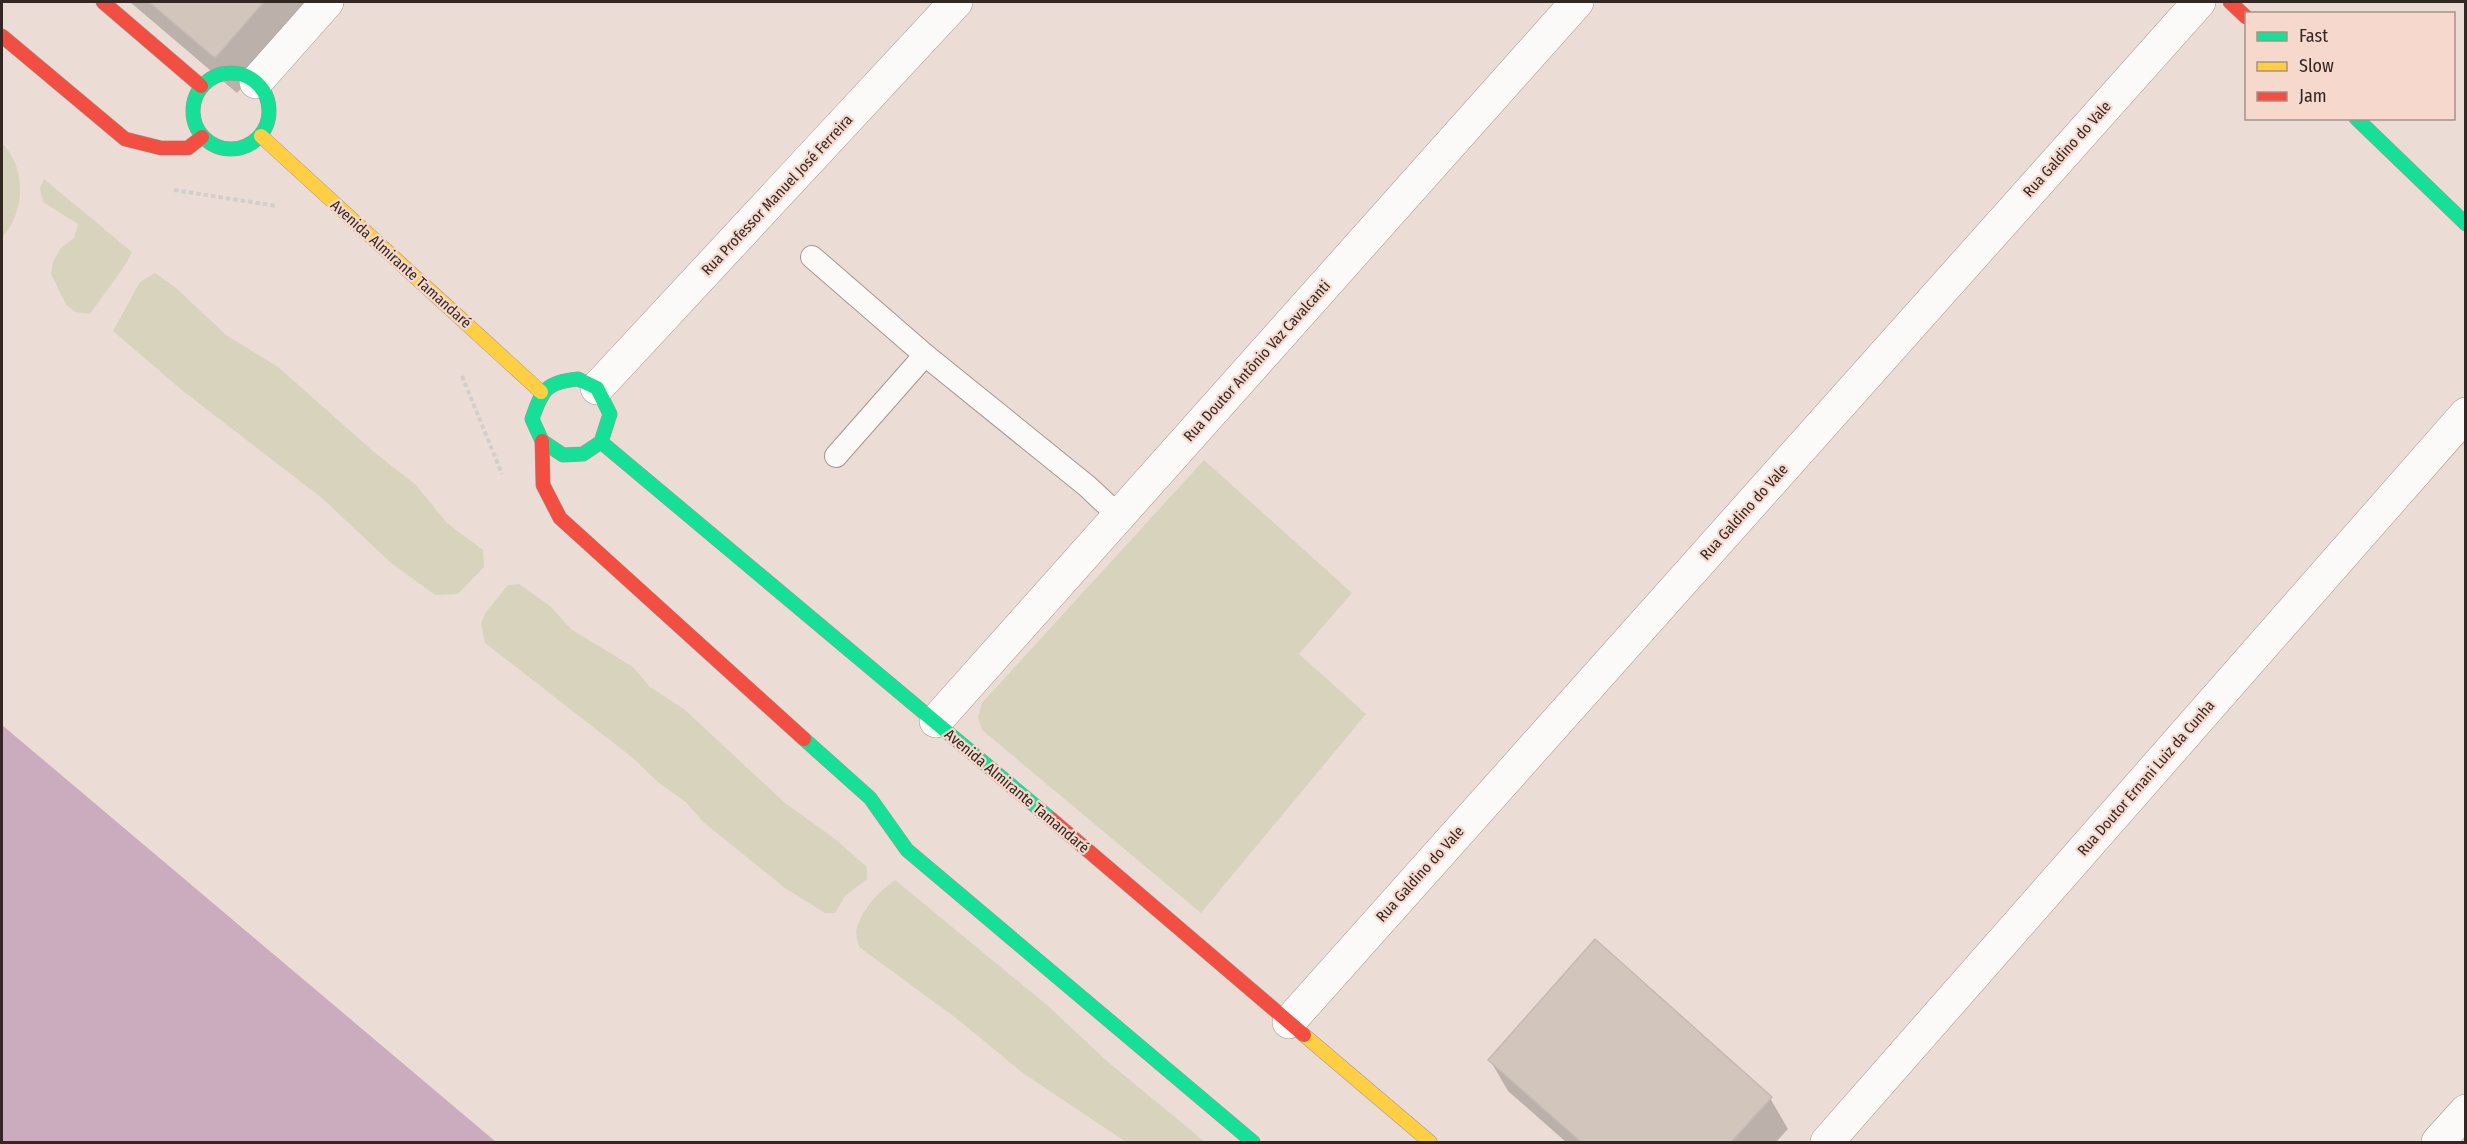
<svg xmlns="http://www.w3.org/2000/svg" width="2467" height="1144" font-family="'Fira Sans Condensed',sans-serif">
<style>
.green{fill:#d8d3bd}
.water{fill:#caacbe}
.shadow{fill:#0003}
.building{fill:#d2c6bc;stroke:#c4bab3;stroke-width:1.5}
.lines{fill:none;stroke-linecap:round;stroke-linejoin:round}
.lane-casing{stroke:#a39792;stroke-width:24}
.street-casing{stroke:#a39792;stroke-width:34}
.fast-casing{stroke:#a39792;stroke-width:15}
.slow-casing{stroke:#a39792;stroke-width:15}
.jam-casing{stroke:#a39792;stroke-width:15}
.path{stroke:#d2cecc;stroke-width:4;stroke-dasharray:4.5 3;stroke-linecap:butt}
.lane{stroke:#fcfaf9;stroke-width:22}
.street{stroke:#fcfaf9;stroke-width:33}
.fast{stroke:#16e098;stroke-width:14}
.slow{stroke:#ffcf43;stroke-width:14}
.jam{stroke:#f24e42;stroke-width:14}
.labels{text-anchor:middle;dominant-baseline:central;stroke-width:4.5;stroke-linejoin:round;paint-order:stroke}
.street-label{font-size:15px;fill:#322723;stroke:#f6d8cc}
</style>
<rect width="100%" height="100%" fill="#ecdcd6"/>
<!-- green -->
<path class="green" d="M 2,143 C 26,167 26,212 2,237 Z
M 44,179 L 132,252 C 121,275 104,293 90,314 L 76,312 L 66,305 L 51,274 L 53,262 L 60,249 L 74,238 L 78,224 L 43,202 L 40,188 Z
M 155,273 L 175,287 L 226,335 L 278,367 L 374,452 L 416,485 L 447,523 L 483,550 L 484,567 L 458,594 L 435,595 L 390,562 L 323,499 L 183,391 L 113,331 L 140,282 Z
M 1204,460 L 1352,593 L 1299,654 L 1366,714 L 1201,913 L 982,730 L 978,717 L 982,703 Z
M 519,584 L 550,606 L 571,629 L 633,667 L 650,687 L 684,709 L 785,803 L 835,839 L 867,867 L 867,879 L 845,896 L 835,913 L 825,913 L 785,888 L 702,821 L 687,803 L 659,783 L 633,758 L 485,643 L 481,623 L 486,612 L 508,585 Z
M 895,880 L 1047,1005 L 1108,1062 L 1205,1142 L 1126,1142 L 1023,1073 L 956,1018 L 859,947 C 858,941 855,933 857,928 C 862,909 879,891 895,880 Z"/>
<!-- water -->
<path class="water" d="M 2,725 L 496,1142 L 2,1142 Z"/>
<!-- shadow -->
<path class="shadow" d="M 130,2 L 316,2 L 237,93 Z
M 1490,1060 L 1770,1098 L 1788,1129 L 1776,1142 L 1566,1142 L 1508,1091 Z"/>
<!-- building -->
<path class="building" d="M 149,2 L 264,2 L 215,58 Z
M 1595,939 L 1772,1097 L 1731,1142 L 1581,1142 L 1488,1060 Z"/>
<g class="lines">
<!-- lane casing -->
<g class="lane-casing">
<path id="lane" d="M 812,257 L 925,355 L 1087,486 L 1119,516
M 836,456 L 925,355"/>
</g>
<!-- street casing -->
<g class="street-casing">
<path id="street" d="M 256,82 L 327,2
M 597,388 L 956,2
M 936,721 L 1577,2
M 1289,1022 L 2199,2
M 1827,1142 L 2466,414
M 2438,1142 L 2466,1111"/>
</g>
<!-- fast casing -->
<g class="fast-casing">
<path id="fast" d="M193 111a38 38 0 1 1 76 0a38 38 0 1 1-76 0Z
M 2356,118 L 2466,224
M 578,379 L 597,388 L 610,414 L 601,442 L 583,454 L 563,455 L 542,441 L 532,419 C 542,390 546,382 578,379 Z
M 601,442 L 1051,819
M 804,739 L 870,798 L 907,850 L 1253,1142"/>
</g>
<!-- slow casing -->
<g class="slow-casing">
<path id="slow" d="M 261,136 L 541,392
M 1304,1035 L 1430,1142"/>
</g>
<!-- jam casing -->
<g class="jam-casing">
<path id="jam" d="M 103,2 L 201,86
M 2230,2 L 2246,17
M 2,36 L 125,139 L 161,148 L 188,148 L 202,137
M 542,441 L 543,485 L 560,518 L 804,739
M 1051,819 L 1304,1035"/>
</g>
<!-- path -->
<path class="path" d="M 174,190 L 277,206
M 462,376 L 502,474"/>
<!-- lane -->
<use href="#lane" class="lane"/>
<!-- street -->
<use href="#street" class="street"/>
<!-- fast -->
<use href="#fast" class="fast"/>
<!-- slow -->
<use href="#slow" class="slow"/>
<!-- jam -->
<use href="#jam" class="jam"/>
</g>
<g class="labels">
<!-- street labels -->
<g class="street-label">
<text transform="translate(2067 149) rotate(-48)">Rua Galdino do Vale</text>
<text transform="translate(777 195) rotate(-47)">Rua Professor Manuel José Ferreira</text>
<text transform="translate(401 264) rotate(42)">Avenida Almirante Tamandaré</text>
<text transform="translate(1257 361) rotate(-48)">Rua Doutor Antônio Vaz Cavalcanti</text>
<text transform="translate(1744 512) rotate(-48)">Rua Galdino do Vale</text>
<text transform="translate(2146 778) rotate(-49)">Rua Doutor Ernani Luiz da Cunha</text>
<text transform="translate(1017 791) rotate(40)">Avenida Almirante Tamandaré</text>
<text transform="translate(1420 874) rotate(-48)">Rua Galdino do Vale</text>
</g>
</g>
<!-- border -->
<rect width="2467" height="1144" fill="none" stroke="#322723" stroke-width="6"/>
<!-- legend -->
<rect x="2245" y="12" width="210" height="108" fill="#f6d8cc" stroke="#a89188" stroke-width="1.5"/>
<rect x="2257" y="32" width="30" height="9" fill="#16e098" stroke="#a89188" stroke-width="1.5"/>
<text x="2299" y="42" font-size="18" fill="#322723">Fast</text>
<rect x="2257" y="62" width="30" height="9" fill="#ffcf43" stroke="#a89188" stroke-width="1.5"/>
<text x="2299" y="72" font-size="18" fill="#322723">Slow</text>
<rect x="2257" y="92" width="30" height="9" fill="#f24e42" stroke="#a89188" stroke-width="1.5"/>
<text x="2299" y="102" font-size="18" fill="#322723">Jam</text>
</svg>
